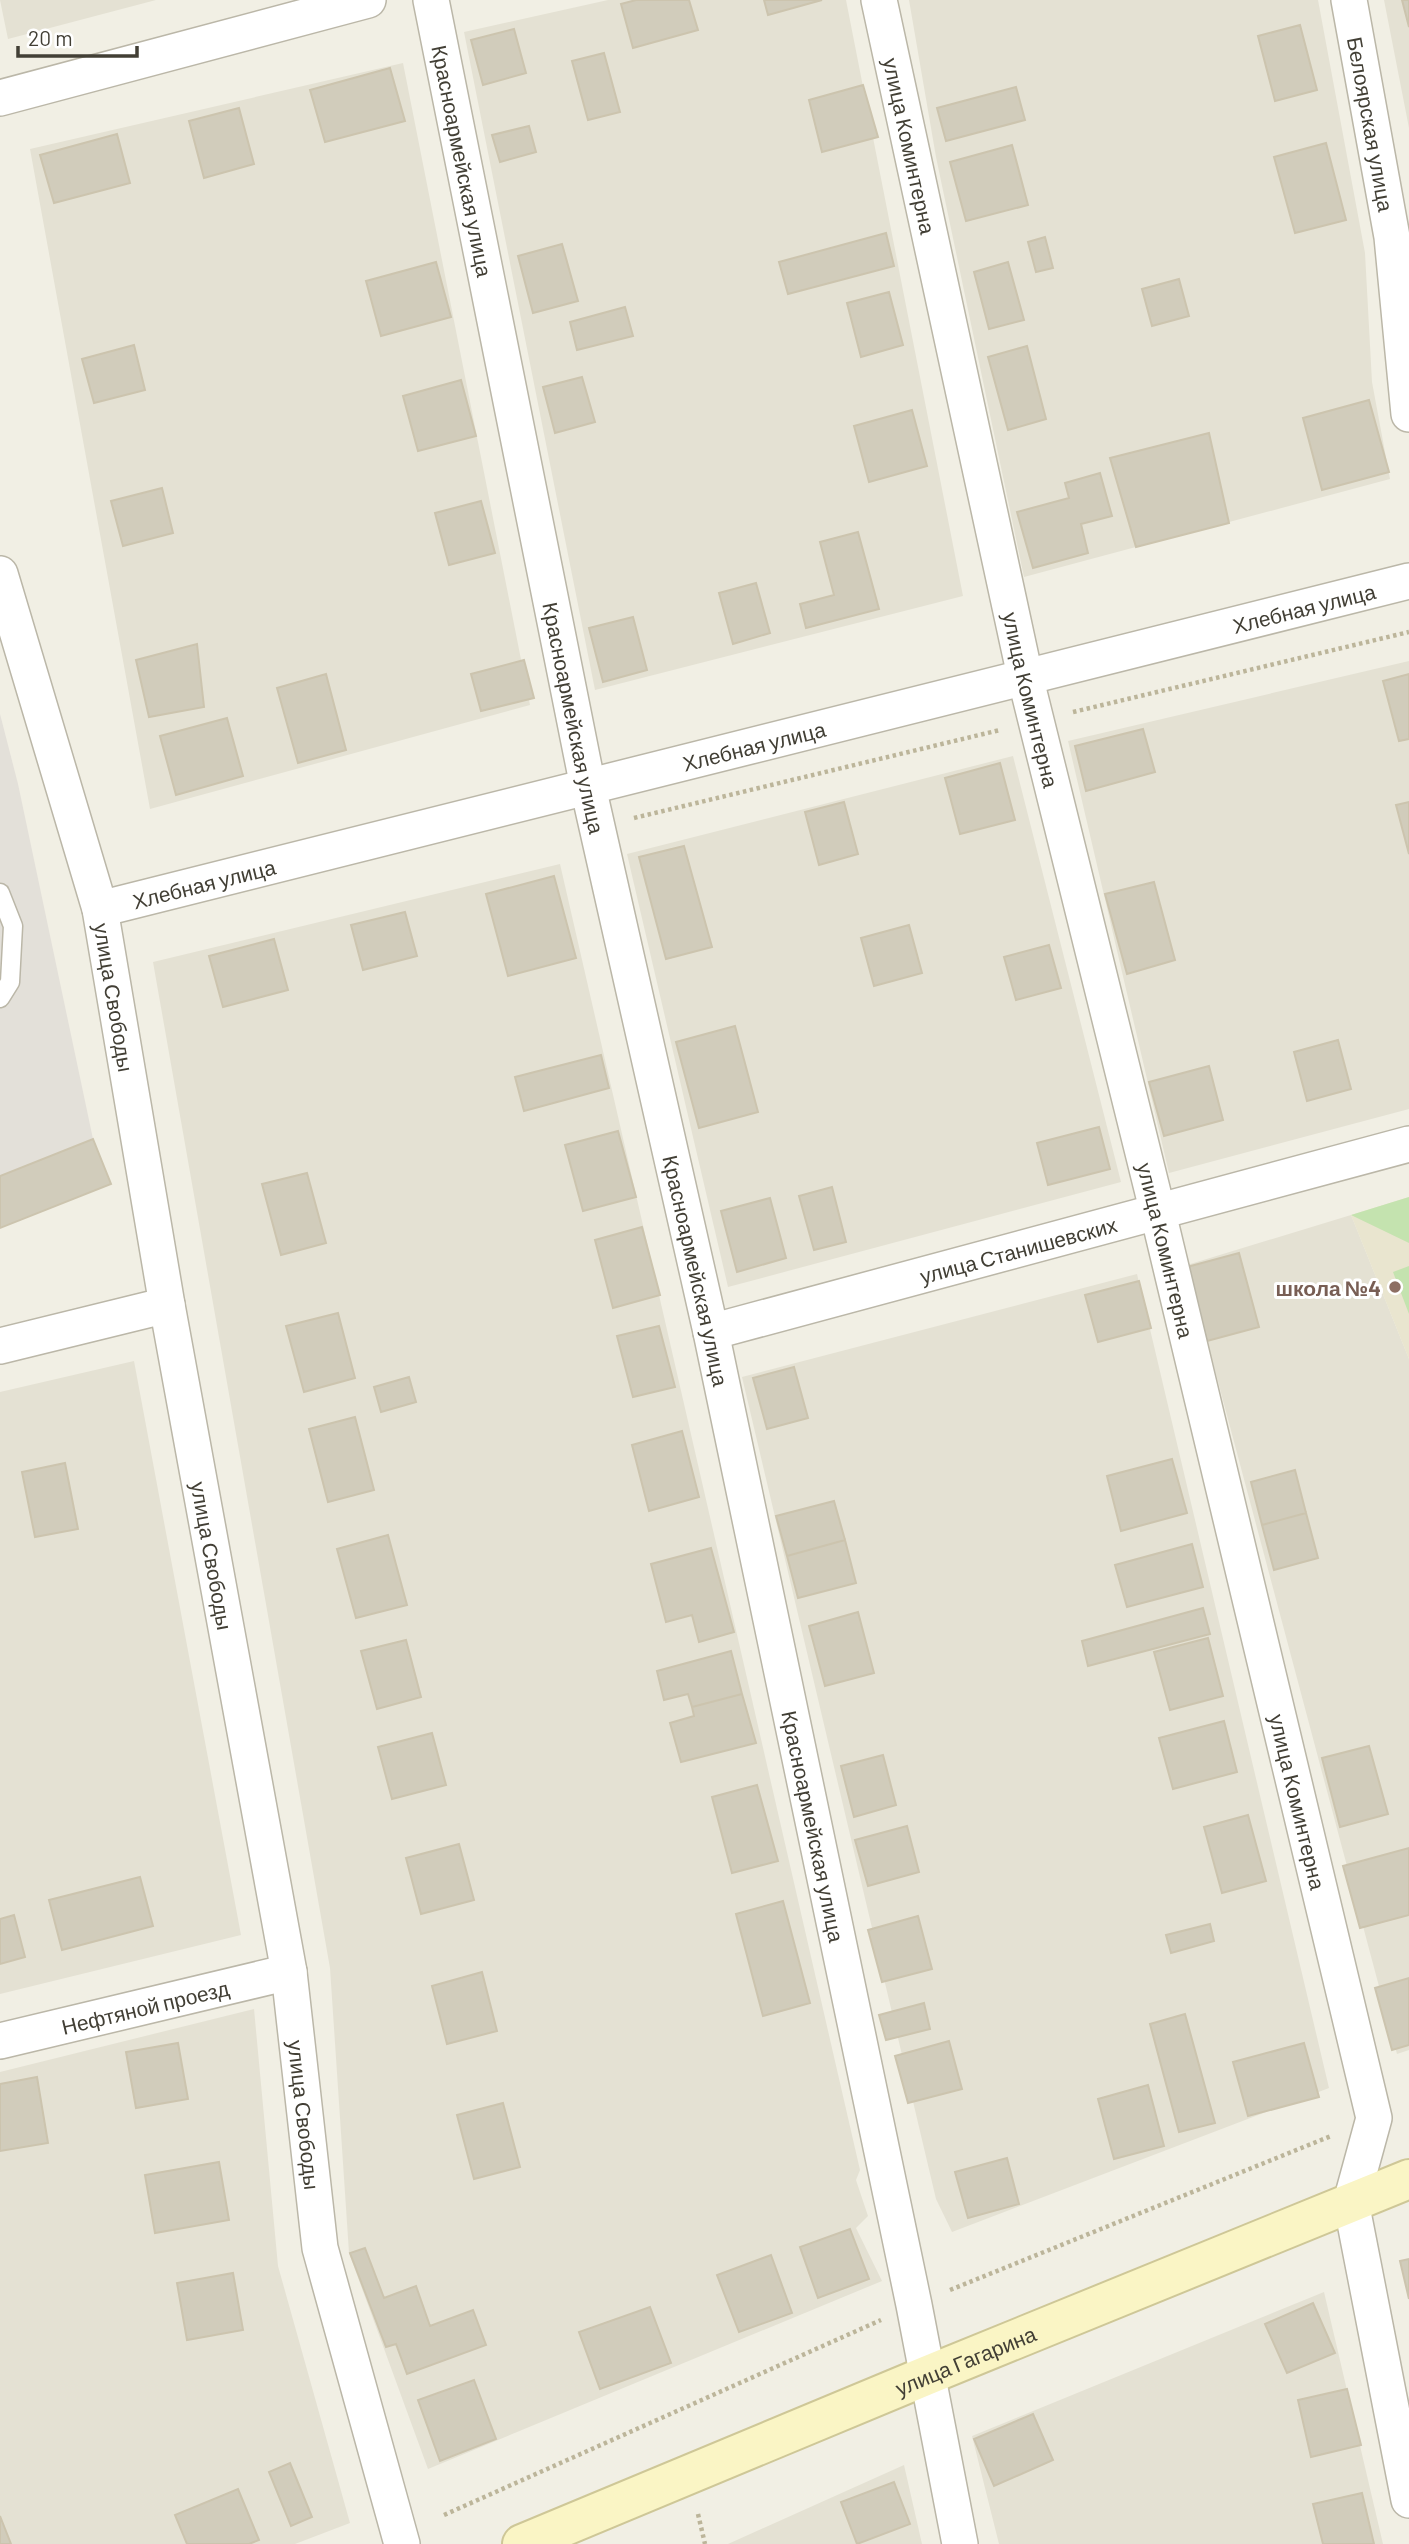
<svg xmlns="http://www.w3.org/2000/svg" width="1409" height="2544" font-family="Barlow,sans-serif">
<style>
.residential{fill:#e4e1d3}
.industrial{fill:#e3e0d9}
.education{fill:#e9e5cf}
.green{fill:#c4e3af}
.building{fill:#d1ccbb;stroke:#ccc4ae;stroke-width:2}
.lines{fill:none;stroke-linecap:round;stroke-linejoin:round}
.lane-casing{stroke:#bbb7a8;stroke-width:21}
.street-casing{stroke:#bbb7a8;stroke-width:38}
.secondary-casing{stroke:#cec797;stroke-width:42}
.path{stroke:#bcb59a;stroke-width:4.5;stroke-dasharray:3.5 3.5;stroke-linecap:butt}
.lane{stroke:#fff;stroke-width:18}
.street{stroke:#fff;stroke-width:35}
.secondary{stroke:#faf5c5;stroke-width:38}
.education-dot{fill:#8d6e63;stroke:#fff;stroke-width:2.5}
.labels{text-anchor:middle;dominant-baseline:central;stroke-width:6;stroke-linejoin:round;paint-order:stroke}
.street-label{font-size:21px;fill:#423f35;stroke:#fff}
.education-label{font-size:21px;font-weight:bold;fill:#785e54;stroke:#fff;text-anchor:end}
</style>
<rect width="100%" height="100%" fill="#f1efe4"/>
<!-- residential -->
<path class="residential" d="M 0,0 L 156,0 L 8,39 Z
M 608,0 L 846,0 L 963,596 L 595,690 L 464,32 Z
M 909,0 L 1318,0 L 1365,253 L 1372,382 L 1390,479 L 1024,577 L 936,157 Z
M 1384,0 L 1409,0 L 1409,128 Z
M 403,63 L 530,705 L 150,809 L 30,149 Z
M 1409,661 L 1409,1109 L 1169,1173 L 1068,741 Z
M 1013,756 L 1121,1182 L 728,1287 L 627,854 Z
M 560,864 L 860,2170 L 856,2180 L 868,2216 L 856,2228 L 882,2281 L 428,2469 L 349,2253 L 330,1968 L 153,962 Z
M 1351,1215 L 1409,1359 L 1409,2050 L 1397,2054 L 1187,1265 Z
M 1137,1274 L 1329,2088 L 952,2232 L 936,2199 L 742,1377 Z
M 134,1361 L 241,1935 L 0,1994 L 0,1392 Z
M 254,2009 L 278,2266 L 350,2523 L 295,2544 L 0,2544 L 0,2072 Z
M 1324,2292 L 1383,2544 L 999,2544 L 972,2436 Z
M 904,2465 L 922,2544 L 728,2544 Z"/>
<!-- industrial -->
<path class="industrial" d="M 0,714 L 18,784 L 93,1139 L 0,1176 Z"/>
<!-- education -->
<path class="education" d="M 1409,1197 L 1409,1359 L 1351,1215 Z"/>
<!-- green -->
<path class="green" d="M 1409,1197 L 1409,1243 L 1351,1215 Z
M 1409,1266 L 1409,1314 L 1393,1272 Z"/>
<!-- building -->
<path class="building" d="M 636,0 L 689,0 L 698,30 L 633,48 L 621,4 Z
M 764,0 L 822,0 L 768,15 Z
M 1402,0 L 1409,0 L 1409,27 Z
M 1300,25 L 1317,90 L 1275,101 L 1258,36 Z
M 514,29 L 526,73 L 483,85 L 471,40 Z
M 604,53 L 620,112 L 588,120 L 572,61 Z
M 390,68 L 405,121 L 325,142 L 310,90 Z
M 863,85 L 878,137 L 822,152 L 809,100 Z
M 1016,87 L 1025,120 L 946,141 L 937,108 Z
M 239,108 L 254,164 L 204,178 L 189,121 Z
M 529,126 L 536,152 L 500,162 L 492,135 Z
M 117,134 L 130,183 L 54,203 L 40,155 Z
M 1326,143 L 1346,220 L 1295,233 L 1274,157 Z
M 1012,145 L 1028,205 L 966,221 L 950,162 Z
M 886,233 L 894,266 L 788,294 L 779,262 Z
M 1045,237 L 1053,268 L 1036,272 L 1028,242 Z
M 562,244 L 578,301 L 533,313 L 518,256 Z
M 436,262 L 451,317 L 381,336 L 366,281 Z
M 1008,262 L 1024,320 L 989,329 L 974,272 Z
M 1179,279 L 1189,316 L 1152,326 L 1142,289 Z
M 889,292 L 903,345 L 861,357 L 847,303 Z
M 625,307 L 633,336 L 577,350 L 570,322 Z
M 134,345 L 145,390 L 94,403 L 82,359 Z
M 1027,346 L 1046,419 L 1008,430 L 988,357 Z
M 582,377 L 595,422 L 555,433 L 543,387 Z
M 461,380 L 476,436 L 418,451 L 403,396 Z
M 1369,400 L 1389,472 L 1322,490 L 1303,418 Z
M 912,410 L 927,466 L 869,482 L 854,426 Z
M 1209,433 L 1229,523 L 1136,547 L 1110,458 Z
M 1100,473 L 1112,516 L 1081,524 L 1088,553 L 1033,568 L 1017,512 L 1069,498 L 1065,483 Z
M 162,488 L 173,533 L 123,546 L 111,501 Z
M 481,501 L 495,553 L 449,565 L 435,513 Z
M 858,532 L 879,609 L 806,628 L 800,604 L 834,595 L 820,542 Z
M 756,583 L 770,633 L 733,644 L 719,593 Z
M 633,617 L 647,670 L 603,682 L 589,628 Z
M 197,644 L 204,707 L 149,717 L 136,660 Z
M 524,660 L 534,698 L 481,711 L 471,674 Z
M 326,674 L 346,750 L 298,763 L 277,688 Z
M 1409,674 L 1409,739 L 1399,741 L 1383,681 Z
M 227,718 L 243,776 L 176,795 L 160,736 Z
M 1143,729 L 1155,772 L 1086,791 L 1075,746 Z
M 1000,763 L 1015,820 L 960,834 L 945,778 Z
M 844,802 L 858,854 L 819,865 L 805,812 Z
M 1409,802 L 1409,854 L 1396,805 Z
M 684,846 L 712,947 L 666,959 L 639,857 Z
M 554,876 L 576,958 L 508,976 L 486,894 Z
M 1154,882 L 1175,960 L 1127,974 L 1105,894 Z
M 405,912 L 417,956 L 363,970 L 351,925 Z
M 909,925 L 922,973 L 874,986 L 861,938 Z
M 274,939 L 288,990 L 223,1007 L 209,956 Z
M 1049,945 L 1061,988 L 1016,1000 L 1004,957 Z
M 735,1026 L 758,1112 L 699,1128 L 676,1042 Z
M 1338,1040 L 1351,1089 L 1307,1101 L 1294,1052 Z
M 601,1055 L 609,1088 L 524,1111 L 515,1077 Z
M 1209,1066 L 1223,1120 L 1164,1136 L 1149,1082 Z
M 1099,1127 L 1110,1169 L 1048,1185 L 1037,1143 Z
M 618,1131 L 636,1197 L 583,1211 L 565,1145 Z
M 93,1139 L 111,1184 L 0,1228 L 0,1176 Z
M 307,1173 L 326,1243 L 281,1255 L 262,1184 Z
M 832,1187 L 846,1242 L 814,1250 L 799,1196 Z
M 770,1198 L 786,1258 L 737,1272 L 721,1211 Z
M 642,1227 L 660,1295 L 613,1308 L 595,1240 Z
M 1239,1253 L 1259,1327 L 1207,1341 L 1187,1267 Z
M 1139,1281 L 1151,1328 L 1098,1342 L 1085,1295 Z
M 338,1313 L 355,1378 L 304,1392 L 286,1326 Z
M 659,1326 L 675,1387 L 633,1397 L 617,1336 Z
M 794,1367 L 808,1418 L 767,1429 L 753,1378 Z
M 409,1377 L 416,1402 L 381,1412 L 374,1387 Z
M 355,1417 L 374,1490 L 328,1502 L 309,1429 Z
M 682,1431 L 699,1497 L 649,1511 L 632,1445 Z
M 1172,1459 L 1187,1513 L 1121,1531 L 1107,1476 Z
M 65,1463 L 78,1529 L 35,1537 L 22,1472 Z
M 1295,1470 L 1306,1513 L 1262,1525 L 1251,1482 Z
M 834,1501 L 845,1540 L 787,1556 L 776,1516 Z
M 1306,1513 L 1318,1558 L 1274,1570 L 1262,1525 Z
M 388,1535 L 407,1605 L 356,1618 L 337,1549 Z
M 845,1540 L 856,1583 L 798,1598 L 787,1556 Z
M 1192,1544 L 1203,1587 L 1127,1607 L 1115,1565 Z
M 711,1548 L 734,1632 L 699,1642 L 692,1615 L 666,1622 L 651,1564 Z
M 1203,1608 L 1210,1634 L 1088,1666 L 1082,1641 Z
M 858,1612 L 874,1673 L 825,1686 L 809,1626 Z
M 1208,1638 L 1223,1696 L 1170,1710 L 1154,1652 Z
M 406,1640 L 421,1697 L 377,1709 L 361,1651 Z
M 731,1651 L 742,1694 L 692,1707 L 688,1694 L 664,1700 L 657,1671 Z
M 742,1694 L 756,1743 L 681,1762 L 670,1723 L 694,1716 L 692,1707 Z
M 1224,1721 L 1237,1772 L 1173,1789 L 1159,1738 Z
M 432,1733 L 446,1785 L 392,1799 L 378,1747 Z
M 1369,1746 L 1388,1814 L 1340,1827 L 1322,1758 Z
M 883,1755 L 896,1805 L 854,1817 L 841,1766 Z
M 757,1785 L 778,1861 L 732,1873 L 712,1797 Z
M 1248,1815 L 1266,1881 L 1222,1893 L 1204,1827 Z
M 907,1826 L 919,1872 L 868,1886 L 855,1840 Z
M 459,1844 L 474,1900 L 421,1914 L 406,1858 Z
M 1409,1848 L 1409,1915 L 1360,1928 L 1343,1866 Z
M 140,1877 L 153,1926 L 62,1950 L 49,1900 Z
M 783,1901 L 810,2003 L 763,2016 L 736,1914 Z
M 14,1915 L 25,1957 L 0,1964 L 0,1919 Z
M 918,1916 L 932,1969 L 882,1982 L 868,1930 Z
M 1210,1924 L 1214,1941 L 1171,1953 L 1166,1935 Z
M 482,1972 L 497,2031 L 447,2044 L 432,1986 Z
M 1409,1978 L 1409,2045 L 1392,2050 L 1375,1988 Z
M 924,2003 L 930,2029 L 886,2040 L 879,2015 Z
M 1185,2014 L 1215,2123 L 1179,2132 L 1150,2024 Z
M 949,2041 L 962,2089 L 908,2103 L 895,2056 Z
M 178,2043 L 188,2099 L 136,2108 L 126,2052 Z
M 1304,2043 L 1319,2097 L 1248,2116 L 1233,2062 Z
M 37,2077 L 48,2143 L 0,2151 L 0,2084 Z
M 1148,2085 L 1164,2146 L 1114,2159 L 1098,2099 Z
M 503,2103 L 520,2167 L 474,2179 L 457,2115 Z
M 1007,2158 L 1019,2204 L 968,2218 L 955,2172 Z
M 219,2162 L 229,2220 L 155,2233 L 145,2175 Z
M 850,2229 L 869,2279 L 818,2298 L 800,2247 Z
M 365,2248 L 384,2298 L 416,2286 L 430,2326 L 473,2310 L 486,2345 L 407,2374 L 396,2344 L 386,2347 L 350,2253 Z
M 771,2255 L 792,2313 L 739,2332 L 717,2275 Z
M 1409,2259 L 1409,2299 L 1400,2261 Z
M 233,2273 L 243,2330 L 187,2340 L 177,2283 Z
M 1313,2303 L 1335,2353 L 1287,2373 L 1265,2324 Z
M 650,2307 L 671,2363 L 600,2389 L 579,2332 Z
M 474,2380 L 496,2439 L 440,2461 L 418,2400 Z
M 1347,2389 L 1361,2445 L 1311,2457 L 1298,2400 Z
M 1033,2414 L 1053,2460 L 994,2486 L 974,2439 Z
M 290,2463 L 312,2517 L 291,2526 L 269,2472 Z
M 894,2482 L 910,2524 L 857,2544 L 841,2502 Z
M 238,2489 L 259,2540 L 249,2544 L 187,2544 L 175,2515 Z
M 1362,2493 L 1374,2544 L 1323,2544 L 1313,2504 Z
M 0,2516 L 11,2544 L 0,2544 Z"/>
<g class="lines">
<!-- lane casing -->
<g class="lane-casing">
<path id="lane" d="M 0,893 L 13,926 L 10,982 L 0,998"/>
</g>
<!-- street casing -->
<g class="street-casing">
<g id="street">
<path id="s1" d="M 431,0 L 588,787 L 711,1332 L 914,2305 L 960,2544"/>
<path id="s2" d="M 879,0 L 1025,676 L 1158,1213 L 1374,2118 L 1351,2202 L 1409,2500"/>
<path id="s3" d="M 1349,0 L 1392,237 L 1409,414"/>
<path d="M 0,98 L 368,0"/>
<path id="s4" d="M 0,574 L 100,909 L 167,1305 L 289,1972 L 320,2248 L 402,2544"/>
<path id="s5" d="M 100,909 L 1409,581"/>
<path id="s6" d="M 711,1332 L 1409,1144"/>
<path d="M 0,1346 L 167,1305"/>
<path id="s7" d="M 0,2041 L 289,1972"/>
</g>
</g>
<!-- secondary casing -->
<g class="secondary-casing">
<g id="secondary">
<path id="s8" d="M 522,2544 L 928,2375 L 1409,2179"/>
</g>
</g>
<!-- path -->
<path class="path" d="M 1073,712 L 1409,632
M 634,818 L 1000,730
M 950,2290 L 1331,2136
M 698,2514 L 705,2544
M 444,2515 L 881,2320"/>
<!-- lane -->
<use href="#lane" class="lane"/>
<!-- street -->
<use href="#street" class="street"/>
<!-- secondary -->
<use href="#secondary" class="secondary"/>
</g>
<!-- markers -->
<circle class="education-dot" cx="1395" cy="1287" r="7"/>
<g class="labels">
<!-- street labels -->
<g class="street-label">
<text stroke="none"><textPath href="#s3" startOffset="126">Белоярская улица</textPath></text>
<text stroke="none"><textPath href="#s2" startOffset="149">улица Коминтерна</textPath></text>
<text stroke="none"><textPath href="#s1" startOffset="164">Красноармейская улица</textPath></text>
<text stroke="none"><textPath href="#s5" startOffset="1241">Хлебная улица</textPath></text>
<text stroke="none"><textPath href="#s2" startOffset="716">улица Коминтерна</textPath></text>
<text stroke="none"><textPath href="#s1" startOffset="732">Красноармейская улица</textPath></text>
<text stroke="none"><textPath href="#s5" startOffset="674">Хлебная улица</textPath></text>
<text stroke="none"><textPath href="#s5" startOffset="107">Хлебная улица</textPath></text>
<text stroke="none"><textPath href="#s4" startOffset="439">улица Свободы</textPath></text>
<text stroke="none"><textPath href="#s6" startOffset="318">улица Станишевских</textPath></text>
<text stroke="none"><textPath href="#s2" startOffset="1283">улица Коминтерна</textPath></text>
<text stroke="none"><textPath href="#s1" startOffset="1298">Красноармейская улица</textPath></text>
<text stroke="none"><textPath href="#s4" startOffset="1006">улица Свободы</textPath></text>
<text stroke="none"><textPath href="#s2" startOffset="1850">улица Коминтерна</textPath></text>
<text stroke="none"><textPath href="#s1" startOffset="1866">Красноармейская улица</textPath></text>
<text stroke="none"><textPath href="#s7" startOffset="149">Нефтяной проезд</textPath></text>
<text stroke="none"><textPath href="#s4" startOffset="1573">улица Свободы</textPath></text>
<text stroke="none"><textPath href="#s8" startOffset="480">улица Гагарина</textPath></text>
</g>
<!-- education labels -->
<g class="education-label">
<text x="1381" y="1287">школа №4</text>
</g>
</g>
<!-- scale -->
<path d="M18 46v10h119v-10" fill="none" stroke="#423f35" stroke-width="3.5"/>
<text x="28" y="46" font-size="21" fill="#423f35" stroke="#ffffff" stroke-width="5" paint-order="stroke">20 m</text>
</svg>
